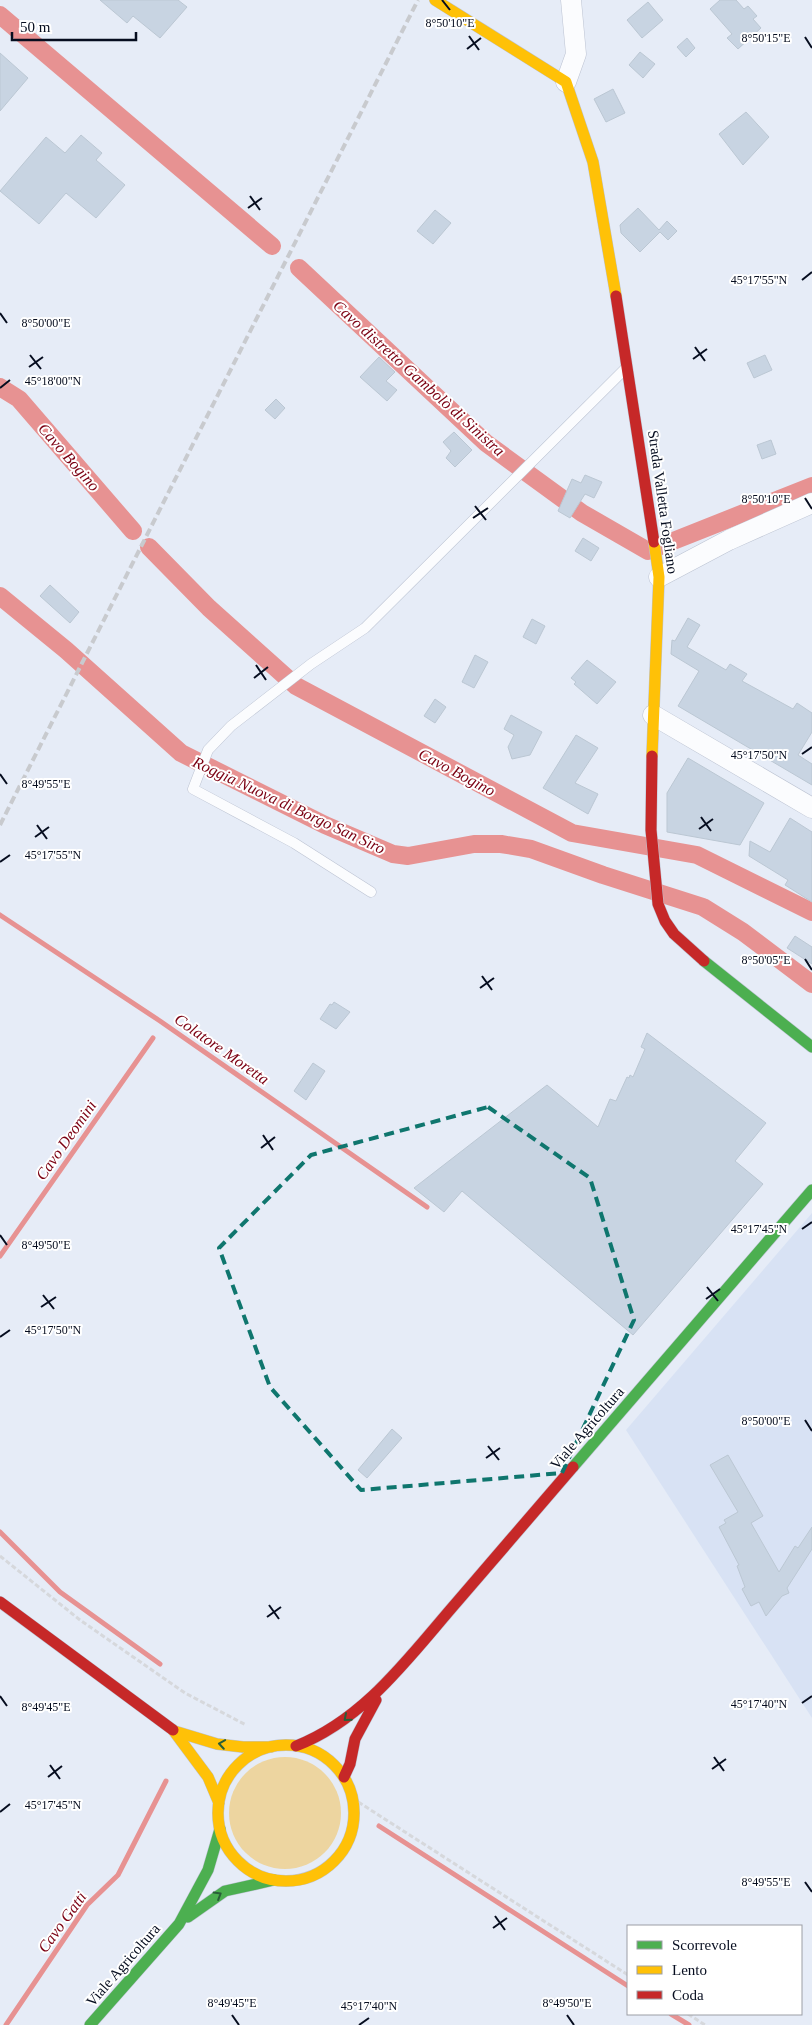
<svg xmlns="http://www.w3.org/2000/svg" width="812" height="2025" font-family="'Times New Roman',serif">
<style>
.built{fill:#d8e2f4}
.green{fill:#edd5a0}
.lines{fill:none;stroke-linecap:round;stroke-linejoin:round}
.stream{stroke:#e79292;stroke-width:5}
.canal{stroke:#e79292;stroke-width:18}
.building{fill:#c8d4e2;stroke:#bbc7d3}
.lane-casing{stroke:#bcc3d2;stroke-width:11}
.street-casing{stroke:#bcc3d2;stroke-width:21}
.fast-casing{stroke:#bcc3d2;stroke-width:12}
.slow-casing{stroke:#bcc3d2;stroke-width:12}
.jam-casing{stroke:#bcc3d2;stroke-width:12}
.path{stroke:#d6d8dc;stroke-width:3;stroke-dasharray:5 2.5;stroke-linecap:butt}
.lane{stroke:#fbfcfe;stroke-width:10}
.street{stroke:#fbfcfe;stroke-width:20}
.fast{stroke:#4caf50;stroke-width:11}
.slow{stroke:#ffc107;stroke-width:11}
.jam{stroke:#c62828;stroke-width:11}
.rail{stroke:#c8cace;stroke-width:4;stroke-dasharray:8 4;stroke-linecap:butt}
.oneway{stroke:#295e38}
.marked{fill:none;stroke:#0f766e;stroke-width:4;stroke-dasharray:10 6;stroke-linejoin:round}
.ticks{fill:none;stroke:#060d1f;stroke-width:2}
.labels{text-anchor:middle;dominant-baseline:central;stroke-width:4;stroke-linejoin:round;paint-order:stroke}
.street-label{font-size:15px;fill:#060d1f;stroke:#fff}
.water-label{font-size:16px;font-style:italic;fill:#7b0012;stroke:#fff}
.ticks-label{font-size:12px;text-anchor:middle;fill:#060d1f;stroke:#fff;stroke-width:4;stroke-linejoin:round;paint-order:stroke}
</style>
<rect width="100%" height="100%" fill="#e6ecf7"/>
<!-- built -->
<path class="built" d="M 812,1213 L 812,1718 L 626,1430 Z"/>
<!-- green -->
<path class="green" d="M229 1813a56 56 0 1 1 112 0a56 56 0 1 1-112 0Z"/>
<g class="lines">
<!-- stream -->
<path class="stream" d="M 0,915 L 160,1021 L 427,1207
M 0,1256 L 153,1038
M 0,1532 L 60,1592 L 160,1664
M 379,1826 L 628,1986
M 671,2014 L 689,2025
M 6,2025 L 87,1905 L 118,1875 L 166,1781"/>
<!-- canal -->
<path class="canal" d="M 0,15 L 272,246
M 299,268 L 486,443 L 582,513 L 648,551 L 812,486
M 0,387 L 19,399 L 133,531
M 149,547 L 209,608 L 296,686 L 572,833 L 697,855 L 812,912
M 0,596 L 66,650 L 181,753 L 325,825 L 393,854 L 408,856 L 474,844 L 501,844 L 531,849 L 603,875 L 703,907 L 743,932 L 812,984"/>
</g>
<!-- building -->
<path class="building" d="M 100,0 L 178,0 L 187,7 L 160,38 L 133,16 L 127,23 Z
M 720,0 L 736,0 L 744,9 L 748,6 L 757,16 L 753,19 L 761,28 L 738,49 L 727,38 L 732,34 L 710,9 Z
M 648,2 L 663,20 L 642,38 L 627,20 Z
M 687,38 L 695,48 L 686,57 L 677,47 Z
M 640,52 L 655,64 L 643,78 L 629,65 Z
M 0,53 L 28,78 L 0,111 Z
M 613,89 L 625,113 L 606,122 L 594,99 Z
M 746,112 L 769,137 L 743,165 L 719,134 Z
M 81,135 L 102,153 L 96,160 L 125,185 L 96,218 L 66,193 L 39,224 L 0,191 L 46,137 L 65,153 Z
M 638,208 L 659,230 L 667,221 L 677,231 L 668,240 L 660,232 L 640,252 L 621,233 L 620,225 Z
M 435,210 L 451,223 L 433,244 L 417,231 Z
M 765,355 L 772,370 L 754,378 L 747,363 Z
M 379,357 L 395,372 L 386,381 L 397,390 L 387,401 L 360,377 Z
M 276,399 L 285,408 L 275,419 L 265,410 Z
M 454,432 L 472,450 L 455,467 L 446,458 L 451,451 L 443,442 Z
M 771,440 L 776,454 L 762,459 L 757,445 Z
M 585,475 L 602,482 L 594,498 L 585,494 L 570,518 L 558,511 L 572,479 L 581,483 Z
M 583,538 L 599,548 L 591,561 L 575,551 Z
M 50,585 L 79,612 L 70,623 L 40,596 Z
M 688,618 L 700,625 L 687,647 L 726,670 L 730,664 L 747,674 L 742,681 L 793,709 L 797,703 L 812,713 L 812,732 L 798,755 L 812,764 L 812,785 L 678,706 L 699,671 L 671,654 L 672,640 L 675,641 Z
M 532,619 L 545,626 L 536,644 L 523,637 Z
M 475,655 L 488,662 L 474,688 L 462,682 Z
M 587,660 L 616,682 L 597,704 L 574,684 L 576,682 L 571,678 Z
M 435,699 L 446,707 L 435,723 L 424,716 Z
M 511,715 L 542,732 L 530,755 L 512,759 L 508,747 L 514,735 L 504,729 Z
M 576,735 L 598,748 L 575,783 L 598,794 L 588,814 L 543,788 Z
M 688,758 L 764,803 L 740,845 L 667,832 L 667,793 Z
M 790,818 L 812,832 L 812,902 L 785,885 L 788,880 L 749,856 L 750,841 L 770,852 Z
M 795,936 L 812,947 L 812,964 L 787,948 Z
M 334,1002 L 350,1012 L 336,1029 L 320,1019 L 330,1004 L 332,1005 Z
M 647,1033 L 766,1123 L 735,1161 L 763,1184 L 633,1335 L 462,1191 L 444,1212 L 414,1188 L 547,1085 L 598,1127 L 610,1099 L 616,1101 L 627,1077 L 629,1078 L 630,1075 L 633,1077 L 645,1049 L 641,1047 Z
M 313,1063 L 325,1071 L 306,1100 L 294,1091 Z
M 392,1429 L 402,1438 L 367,1478 L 358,1470 Z
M 728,1455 L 763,1516 L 751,1523 L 779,1572 L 795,1546 L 798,1548 L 812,1527 L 812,1549 L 787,1588 L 789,1593 L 782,1596 L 766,1616 L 759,1602 L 751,1606 L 742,1589 L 745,1587 L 737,1566 L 739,1565 L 719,1527 L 726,1523 L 724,1520 L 738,1512 L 710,1465 Z"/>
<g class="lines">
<!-- lane casing -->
<g class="lane-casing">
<path id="lane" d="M 371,892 L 294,843 L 193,789 L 208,750 L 231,726 L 311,664 L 365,628 L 625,369"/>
</g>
<!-- street casing -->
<g class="street-casing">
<path id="street" d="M 566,82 L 576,54 L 571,0
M 659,577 L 729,540 L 812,503
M 653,715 L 812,808"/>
</g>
<!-- fast casing -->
<g class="fast-casing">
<path id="fast" d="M 704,961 L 812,1047
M 573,1467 L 812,1190
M 188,1917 L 225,1891 L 274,1880
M 90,2025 L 179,1924 L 208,1870 L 220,1829"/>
</g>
<!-- slow casing -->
<g class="slow-casing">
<path id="slow" d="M 435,0 L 566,82 L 593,162 L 616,296
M 652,756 L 659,577 L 654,542
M 173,1730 L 208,1777 L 219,1803
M 174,1731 L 217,1744 L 243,1747 L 271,1747
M218 1813a68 68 0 1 1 136 0a68 68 0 1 1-136 0Z"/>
</g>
<!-- jam casing -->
<g class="jam-casing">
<path id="jam" d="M 616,296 L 654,542
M 652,756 L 651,830 L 658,904 L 665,921 L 674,934 L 704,961
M 0,1602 L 173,1730
M 296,1746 C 365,1719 409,1657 456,1603 C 495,1558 534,1512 573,1467
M 344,1777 L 350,1764 L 355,1739 L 376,1700"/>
</g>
<!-- path -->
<path class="path" d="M 0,1556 L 80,1620 L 185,1693 L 246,1725
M 352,1798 L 628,1975
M 688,2014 L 705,2025"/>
<!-- lane -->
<use href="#lane" class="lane"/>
<!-- street -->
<use href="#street" class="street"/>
<!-- fast -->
<use href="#fast" class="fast"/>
<!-- slow -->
<use href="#slow" class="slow"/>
<!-- jam -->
<use href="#jam" class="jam"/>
<!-- rail -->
<path class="rail" d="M 0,825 L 418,0"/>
</g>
<!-- one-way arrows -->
<defs><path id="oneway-chevron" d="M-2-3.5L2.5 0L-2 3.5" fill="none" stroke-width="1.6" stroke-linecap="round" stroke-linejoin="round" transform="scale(1.25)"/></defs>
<g class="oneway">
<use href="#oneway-chevron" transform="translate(347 1718) rotate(139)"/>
<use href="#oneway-chevron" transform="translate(222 1744) rotate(-171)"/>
<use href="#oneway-chevron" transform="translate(218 1895) rotate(-31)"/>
</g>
<!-- marked area -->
<path class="marked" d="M 488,1107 L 590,1178 L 634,1320 L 562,1473 L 361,1490 L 270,1387 L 219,1248 L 311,1155 Z"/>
<!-- ticks -->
<path class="ticks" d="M 442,0 L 450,10M 469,36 L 479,50M 805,37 L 812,48M 467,49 L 481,38M 250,196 L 260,210M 248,208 L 262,198M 802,280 L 812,272M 0,313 L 7,323M 695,347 L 705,361M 30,355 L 41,369M 693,359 L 707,349M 29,367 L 43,357M 0,388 L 10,380M 805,498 L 812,509M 475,506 L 486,520M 473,518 L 488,508M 256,665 L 266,680M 254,678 L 268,667M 802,754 L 812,747M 0,774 L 7,784M 701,817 L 711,831M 37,825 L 47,839M 699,829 L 713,819M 35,837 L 49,827M 0,862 L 10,855M 805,959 L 812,970M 482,976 L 492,990M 480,988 L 494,978M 263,1135 L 273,1150M 261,1148 L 275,1137M 802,1229 L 812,1222M 0,1235 L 7,1245M 707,1287 L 718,1301M 43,1295 L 54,1309M 706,1299 L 720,1289M 41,1307 L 56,1297M 0,1337 L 10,1330M 805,1420 L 812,1431M 488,1446 L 499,1460M 486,1458 L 500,1448M 269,1605 L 279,1619M 267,1617 L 281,1607M 0,1696 L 7,1706M 802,1703 L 812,1696M 714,1757 L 724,1771M 50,1765 L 60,1779M 712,1769 L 726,1759M 48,1777 L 62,1766M 0,1812 L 10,1804M 805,1882 L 812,1892M 495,1916 L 505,1930M 493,1928 L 507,1918M 232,2015 L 239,2025M 567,2015 L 574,2025M 359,2025 L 369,2018"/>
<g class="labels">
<!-- street labels -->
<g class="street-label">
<text transform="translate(663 502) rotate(82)">Strada Valletta Fogliano</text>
<text transform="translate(587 1428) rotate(-49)">Viale Agricoltura</text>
<text transform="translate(123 1965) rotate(-49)">Viale Agricoltura</text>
</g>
<!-- water labels -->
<g class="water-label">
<text transform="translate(419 378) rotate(42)">Cavo distretto Gambolò di Sinistra</text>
<text transform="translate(69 457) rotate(49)">Cavo Bogino</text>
<text transform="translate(457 772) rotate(28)">Cavo Bogino</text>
<text transform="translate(289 805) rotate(25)">Roggia Nuova di Borgo San Siro</text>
<text transform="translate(222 1049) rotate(35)">Colatore Moretta</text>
<text transform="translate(66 1140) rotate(-55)">Cavo Deomini</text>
<text transform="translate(62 1922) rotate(-54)">Cavo Gatti</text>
</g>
</g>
<g class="ticks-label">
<text x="450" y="27">8°50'10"E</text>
<text x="766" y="42">8°50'15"E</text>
<text x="759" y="284">45°17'55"N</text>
<text x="46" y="327">8°50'00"E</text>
<text x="53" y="385">45°18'00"N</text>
<text x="766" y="503">8°50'10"E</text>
<text x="759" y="759">45°17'50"N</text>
<text x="46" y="788">8°49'55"E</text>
<text x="53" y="859">45°17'55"N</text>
<text x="766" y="964">8°50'05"E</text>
<text x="759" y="1233">45°17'45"N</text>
<text x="46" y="1249">8°49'50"E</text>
<text x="53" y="1334">45°17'50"N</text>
<text x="766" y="1425">8°50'00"E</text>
<text x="759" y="1708">45°17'40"N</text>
<text x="46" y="1711">8°49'45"E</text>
<text x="53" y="1809">45°17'45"N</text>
<text x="766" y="1886">8°49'55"E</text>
<text x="232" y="2007">8°49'45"E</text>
<text x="567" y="2007">8°49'50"E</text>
<text x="369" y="2010">45°17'40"N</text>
</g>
<!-- legend -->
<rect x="627" y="1925" width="175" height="90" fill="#ffffff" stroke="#9b9ea5"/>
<rect x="637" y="1941" width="25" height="8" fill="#4caf50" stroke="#9b9ea5"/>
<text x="672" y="1950" font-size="15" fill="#060d1f">Scorrevole</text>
<rect x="637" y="1966" width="25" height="8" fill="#ffc107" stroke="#9b9ea5"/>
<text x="672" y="1975" font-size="15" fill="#060d1f">Lento</text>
<rect x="637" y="1991" width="25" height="8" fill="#c62828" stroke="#9b9ea5"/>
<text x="672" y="2000" font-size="15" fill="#060d1f">Coda</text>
<!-- scale -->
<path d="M12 32v8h124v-8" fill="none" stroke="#060d1f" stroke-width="2.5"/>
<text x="20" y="32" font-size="15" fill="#060d1f" stroke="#ffffff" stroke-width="4" paint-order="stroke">50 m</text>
</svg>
